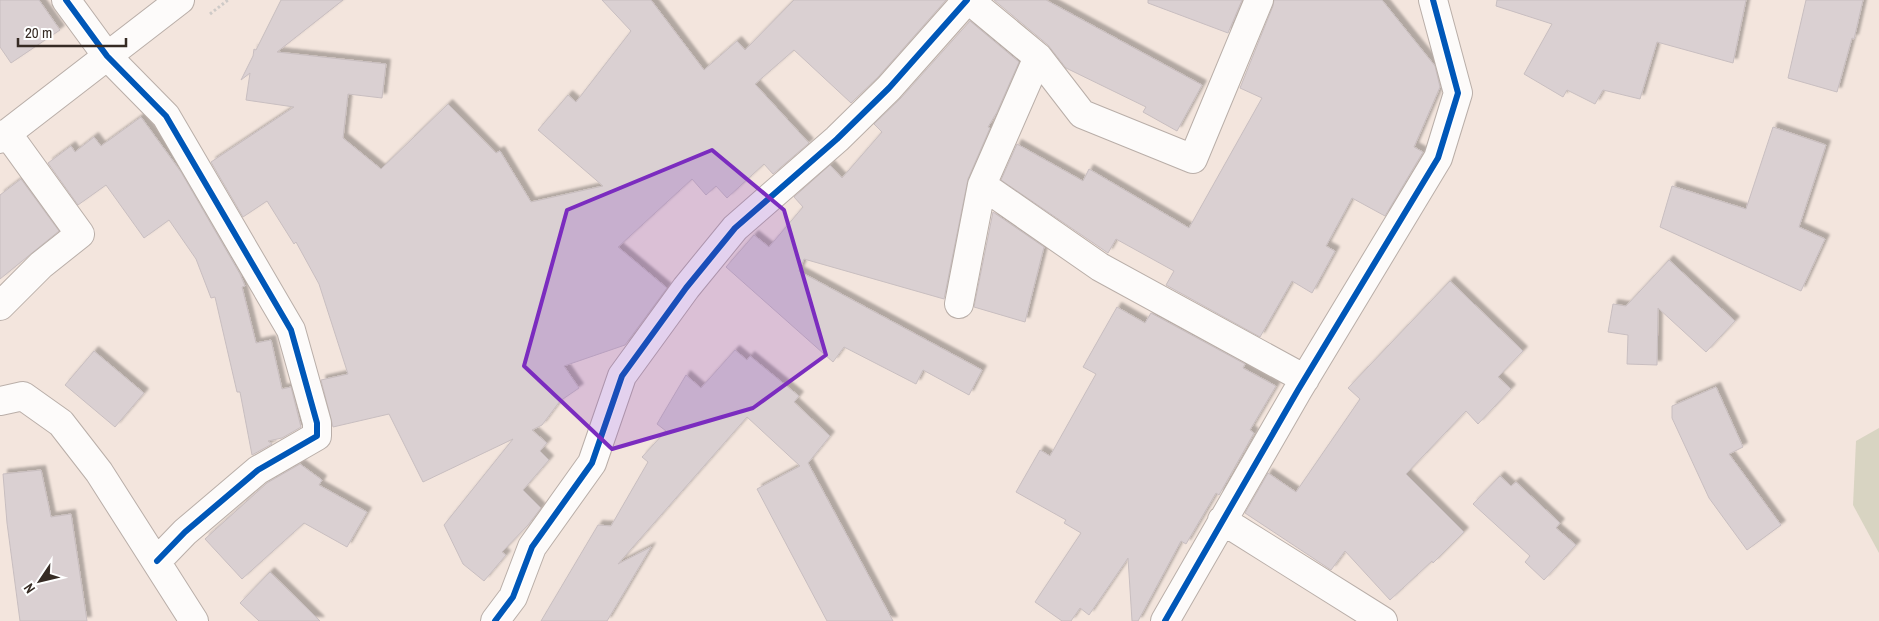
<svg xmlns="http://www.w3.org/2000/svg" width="1879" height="621" font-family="'Archivo Narrow',sans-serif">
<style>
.park{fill:#d8d4c2}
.building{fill:#dad0d2;stroke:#c8bec0;filter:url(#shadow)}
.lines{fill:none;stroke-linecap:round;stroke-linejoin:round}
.minor-casing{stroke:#b9aea8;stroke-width:30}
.path{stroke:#cecac7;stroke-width:3;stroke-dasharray:2.5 2.5;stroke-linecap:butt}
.minor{stroke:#fdfbfa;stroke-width:28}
.cycleway-casing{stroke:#fff;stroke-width:9}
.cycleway{stroke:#0057b8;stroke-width:6}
.marked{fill:#7b2cbf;fill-opacity:0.2;stroke:#7b2cbf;stroke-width:4;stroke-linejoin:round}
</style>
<defs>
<filter id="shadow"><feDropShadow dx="4.5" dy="-4.5" stdDeviation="1" flood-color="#0004"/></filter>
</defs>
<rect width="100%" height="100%" fill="#f3e5dd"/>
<!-- park -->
<path class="park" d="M 1879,428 L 1879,553 L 1853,505 L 1856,441 Z"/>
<!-- building -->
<path class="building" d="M 0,0 L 39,0 L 60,30 L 11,63 L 0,47 Z
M 281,0 L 343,0 L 277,52 L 386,64 L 382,98 L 348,94 L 343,138 L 381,169 L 448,104 L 496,153 L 500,151 L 531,202 L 603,186 L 538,130 L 568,95 L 576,102 L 631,31 L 602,0 L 651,0 L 704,70 L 737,41 L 745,50 L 794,0 L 946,0 L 878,77 L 851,103 L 794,50 L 755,84 L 809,143 L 773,174 L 764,164 L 727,198 L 716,186 L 706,195 L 692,179 L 618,247 L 667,288 L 625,345 L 564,366 L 579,388 L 560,401 L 542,425 L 532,430 L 547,443 L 540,451 L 549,460 L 523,490 L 541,508 L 528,525 L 502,552 L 506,555 L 484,581 L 463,564 L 444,525 L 513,439 L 423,482 L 389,414 L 333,427 L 321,380 L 348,374 L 319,284 L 296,242 L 294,244 L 267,201 L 243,217 L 211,162 L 294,107 L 246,100 L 250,73 L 241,80 L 253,56 L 254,49 L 256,50 Z
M 994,0 L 1046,0 L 1202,85 L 1177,131 L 1143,112 L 1146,107 L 1066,68 L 1048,45 Z
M 1148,0 L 1242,0 L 1228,33 L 1148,3 Z
M 1274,0 L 1382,0 L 1435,66 L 1440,87 L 1414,147 L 1423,152 L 1385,216 L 1352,198 L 1326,246 L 1335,251 L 1312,293 L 1292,281 L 1260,337 L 1166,285 L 1174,271 L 1116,239 L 1108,253 L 1001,180 L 1017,144 L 1083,181 L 1089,169 L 1189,228 L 1262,98 L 1240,88 L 1273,6 Z
M 1497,0 L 1746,0 L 1733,63 L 1657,42 L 1640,99 L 1603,90 L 1595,104 L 1567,90 L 1563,97 L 1524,74 L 1552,24 L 1496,6 Z
M 1806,0 L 1863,0 L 1854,39 L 1852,38 L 1837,92 L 1788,78 Z
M 970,21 L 1019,62 L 997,112 L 988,127 L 990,128 L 968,179 L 944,299 L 804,259 L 799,271 L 982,370 L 969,395 L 923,370 L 916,384 L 844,347 L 833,362 L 726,267 L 754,235 L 769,247 L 803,207 L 794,197 L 830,165 L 842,178 L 882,132 L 874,124 L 901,98 Z
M 141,117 L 181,172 L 240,274 L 245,286 L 242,287 L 256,343 L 271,340 L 282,389 L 291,387 L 301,427 L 282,438 L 268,441 L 272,444 L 252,455 L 240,392 L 237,392 L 215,297 L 211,298 L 196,259 L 169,220 L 144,238 L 106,185 L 78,205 L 48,163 L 71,146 L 75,152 L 94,137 L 101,146 Z
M 1773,127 L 1826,145 L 1799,227 L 1825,239 L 1801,291 L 1660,227 L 1672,186 L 1746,209 Z
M 21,179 L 59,231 L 0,279 L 0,195 Z
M 993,212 L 1044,247 L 1025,322 L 974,307 Z
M 1669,260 L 1735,321 L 1706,352 L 1658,308 L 1657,365 L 1627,364 L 1628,335 L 1608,332 L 1613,304 L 1626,306 Z
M 1450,281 L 1523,351 L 1498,377 L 1511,389 L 1478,424 L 1466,411 L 1406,474 L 1464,532 L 1433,563 L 1432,561 L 1390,600 L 1345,551 L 1331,570 L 1245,513 L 1268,473 L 1296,492 L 1360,399 L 1348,388 Z
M 1117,307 L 1145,323 L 1151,313 L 1245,364 L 1243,368 L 1276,386 L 1250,430 L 1254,433 L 1219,495 L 1216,493 L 1186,544 L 1181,541 L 1138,621 L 1132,621 L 1128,558 L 1089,615 L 1080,608 L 1071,621 L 1062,621 L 1035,602 L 1081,533 L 1064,523 L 1066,520 L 1016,492 L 1040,450 L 1050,456 L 1096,374 L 1083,367 Z
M 735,350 L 747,360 L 750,356 L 799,396 L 794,402 L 830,436 L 808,463 L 893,621 L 827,621 L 757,489 L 800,466 L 747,417 L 618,564 L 651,547 L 607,621 L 541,621 L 598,525 L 611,526 L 648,462 L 642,457 L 666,431 L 657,424 L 686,375 L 701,388 Z
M 94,351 L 144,393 L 115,427 L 65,385 Z
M 1716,387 L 1743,447 L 1729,454 L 1781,525 L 1747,550 L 1709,498 L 1672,418 L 1672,406 Z
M 300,464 L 322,480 L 319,485 L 367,512 L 347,547 L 304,523 L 242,579 L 205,539 L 267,483 Z
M 41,470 L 51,517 L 71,514 L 87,621 L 20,621 L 7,523 L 3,474 Z
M 1500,476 L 1511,486 L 1516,482 L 1560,523 L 1556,528 L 1576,545 L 1544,580 L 1525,562 L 1530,556 L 1473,504 Z
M 270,572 L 320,621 L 259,621 L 240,603 Z"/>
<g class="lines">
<!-- minor casing -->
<g class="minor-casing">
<path id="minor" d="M 66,0 L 107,56 L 166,116 L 291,330 L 317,423 L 317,436 L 258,470 L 185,532 L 157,561
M 969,0 L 1038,57 L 1082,114 L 1193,159 L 1259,0
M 1038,57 L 982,185 L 1100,267 L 1305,379
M 0,139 L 180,0
M 959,304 L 982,185
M 0,306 L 41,265 L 80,234 L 7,133
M 0,401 L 23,396 L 61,423 L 99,472 L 194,621
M 1222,520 L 1383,621
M 495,621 L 513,597 L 532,547 L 592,463 L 622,376 L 686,288 L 735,228 L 837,139 L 889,88 L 967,0
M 1165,621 L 1298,390 L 1438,158 L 1458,93 L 1433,0"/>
</g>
<!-- path -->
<path class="path" d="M 210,14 L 228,0"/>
<!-- minor -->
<use href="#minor" class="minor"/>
<!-- cycleway casing -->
<g class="cycleway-casing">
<path id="cycleway" d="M 66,0 L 107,56 L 166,116 L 291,330 L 317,423 L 317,436 L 258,470 L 185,532 L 157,561
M 495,621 L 513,597 L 532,547 L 592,463 L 622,376 L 686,288 L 735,228 L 837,139 L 889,88 L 967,0
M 1165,621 L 1298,390 L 1438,158 L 1458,93 L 1433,0"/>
</g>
<!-- cycleway -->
<use href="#cycleway" class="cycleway"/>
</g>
<!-- marked area -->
<path class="marked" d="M 712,150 L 784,210 L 826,355 L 753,408 L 612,449 L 524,366 L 567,210 Z"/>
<!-- north arrow -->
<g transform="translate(40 581) rotate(235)" stroke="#ffffff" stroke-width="4" paint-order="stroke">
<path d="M0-4L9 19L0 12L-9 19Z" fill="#362b24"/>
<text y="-8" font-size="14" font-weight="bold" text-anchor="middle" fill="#362b24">N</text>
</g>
<!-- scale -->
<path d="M18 38v8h108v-8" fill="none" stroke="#362b24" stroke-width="2.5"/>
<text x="25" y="38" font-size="15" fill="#362b24" stroke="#ffffff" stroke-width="4" paint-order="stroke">20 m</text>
</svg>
